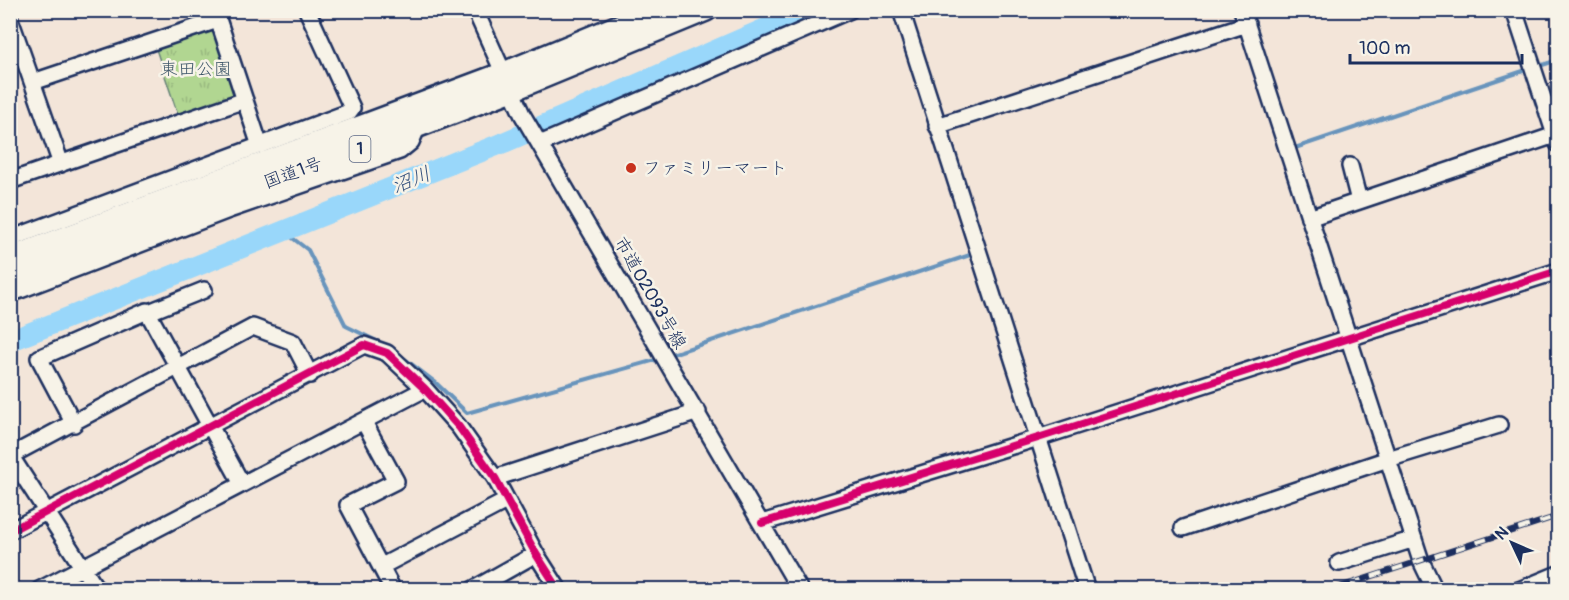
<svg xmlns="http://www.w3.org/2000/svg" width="1569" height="600" font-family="Pangolin,'Klee One',sans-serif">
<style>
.park{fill:url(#park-tufts);stroke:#668278;stroke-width:1.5}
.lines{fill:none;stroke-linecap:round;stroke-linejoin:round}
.stream{stroke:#6794bc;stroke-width:4}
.river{stroke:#99d7fa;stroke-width:21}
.minor-casing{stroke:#1b2f5e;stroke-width:20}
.highway-casing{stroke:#1b2f5e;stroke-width:26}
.minor{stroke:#f7f3e8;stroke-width:15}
.highway{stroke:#f7f3e8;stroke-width:21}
.rail-casing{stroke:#1b2f5e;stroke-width:6}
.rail{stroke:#f7f3e8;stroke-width:4;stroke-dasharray:11;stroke-linecap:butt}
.cycleway-casing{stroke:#f7f3e8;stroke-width:11}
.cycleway{stroke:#d6006c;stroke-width:8}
.poi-dot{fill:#c8321e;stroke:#f7f3e8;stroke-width:2}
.labels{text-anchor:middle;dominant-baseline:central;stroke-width:5;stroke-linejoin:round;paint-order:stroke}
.shield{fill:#f7f3e8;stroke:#5d6a87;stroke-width:1.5}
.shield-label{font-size:16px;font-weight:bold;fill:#1b2f5e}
.park-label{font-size:18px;fill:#40596b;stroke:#f7f3e8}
.poi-label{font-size:18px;fill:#1b2f5e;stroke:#f7f3e8;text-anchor:start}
.street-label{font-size:18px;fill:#1b2f5e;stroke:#f7f3e8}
.water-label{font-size:20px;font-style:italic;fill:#34517d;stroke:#f7f3e8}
</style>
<defs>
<pattern id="park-tufts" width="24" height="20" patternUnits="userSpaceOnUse" patternTransform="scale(1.5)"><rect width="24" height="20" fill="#b1d691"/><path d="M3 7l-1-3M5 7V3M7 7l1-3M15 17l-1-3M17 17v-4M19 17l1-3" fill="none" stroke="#98b87f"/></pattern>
</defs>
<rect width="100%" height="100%" fill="#f3e5d9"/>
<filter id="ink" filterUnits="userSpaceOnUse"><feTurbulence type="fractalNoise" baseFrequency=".0167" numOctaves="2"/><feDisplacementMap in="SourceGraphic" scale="12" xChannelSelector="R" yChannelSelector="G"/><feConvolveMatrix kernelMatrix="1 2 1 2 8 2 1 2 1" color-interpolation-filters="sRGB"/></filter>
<g filter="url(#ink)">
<!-- park -->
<path class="park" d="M 209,27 L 216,31 L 237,93 L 233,99 L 179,118 L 155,46 Z"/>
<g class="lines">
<!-- stream -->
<path class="stream" d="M 1536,67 L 1558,60
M 1292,149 L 1529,69
M 282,230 L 308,250 L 346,326 L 383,344
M 392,349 L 435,382 L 467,413 L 659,359
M 666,356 L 973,254"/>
<!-- river -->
<path class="river" d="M 10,341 L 505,142 L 808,10"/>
<!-- minor casing -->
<g class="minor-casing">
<path id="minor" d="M 215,10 L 260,146
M 475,10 L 522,114 L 800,590
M 901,10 L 1087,590
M 1242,10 L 1421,561 L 1435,590
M 1514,10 L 1558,144
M 10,19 L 61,164
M 33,82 L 218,20
M 937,126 L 1247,24
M 540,144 L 850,10
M 1350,166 L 1359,201
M 10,181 L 245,100
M 1309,218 L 1555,135
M 10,239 L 349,112 L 352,108 L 307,10
M 10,294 L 229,210 L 400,151 L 411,142 L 418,126
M 149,312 L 204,290
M 364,422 L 396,481 L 348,505 L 393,590
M 74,424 L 39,358 L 147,311 L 242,484
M 10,455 L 97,590
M 10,456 L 253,327 L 293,342 L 310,375
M 495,478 L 698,412
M 762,523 L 1038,438 L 1558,271
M 1183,528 L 1388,459 L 1499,425
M 10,531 L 364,345 L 387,353 L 425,389 L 459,427 L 495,478 L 536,554 L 559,590
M 1339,563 L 1414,539
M 382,566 L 506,501
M 39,590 L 425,389
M 472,590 L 536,554
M 1519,590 L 1558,574"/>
</g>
<!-- highway casing -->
<g class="highway-casing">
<path id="highway" d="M 10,258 L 504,73 L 657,10
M 10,276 L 364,147 L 512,90 L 706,10"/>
</g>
<!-- minor -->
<use href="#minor" class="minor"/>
<!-- highway -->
<use href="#highway" class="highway"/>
<!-- rail casing -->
<g class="rail-casing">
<path id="rail" d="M 1330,590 L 1558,516"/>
</g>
<!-- rail -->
<use href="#rail" class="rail"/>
<!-- cycleway casing -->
<g class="cycleway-casing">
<path id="cycleway" d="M 762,523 L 1038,438 L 1558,271
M 10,531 L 364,345 L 387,353 L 425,389 L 459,427 L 495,478 L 536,554 L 559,590"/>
</g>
<!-- cycleway -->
<use href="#cycleway" class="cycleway"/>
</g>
</g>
<!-- markers -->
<circle class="poi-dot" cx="631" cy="168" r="6"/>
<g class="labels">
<!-- shield labels -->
<rect class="shield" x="349.5" y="136" width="21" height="26" rx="4.5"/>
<g class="shield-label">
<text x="360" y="149">1</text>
</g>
<!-- park labels -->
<g class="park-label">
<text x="196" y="69">東田公園</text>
</g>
<!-- poi labels -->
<g class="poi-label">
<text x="643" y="168">ファミリーマート</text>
</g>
<!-- street labels -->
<g class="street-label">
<text transform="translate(293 173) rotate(-20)">国道1号</text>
<text transform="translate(650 293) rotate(60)">市道02093号線</text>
</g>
<!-- water labels -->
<g class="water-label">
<text transform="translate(411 180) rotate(-22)">沼川</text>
</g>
</g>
<!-- margin -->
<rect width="1569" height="600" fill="none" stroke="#f7f3e8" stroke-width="36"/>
<rect x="18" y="18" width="1533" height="564" fill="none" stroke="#1b2f5e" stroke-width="2" filter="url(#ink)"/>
<!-- north arrow -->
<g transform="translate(1512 543) rotate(314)" stroke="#f7f3e8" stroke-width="4.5" paint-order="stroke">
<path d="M0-4.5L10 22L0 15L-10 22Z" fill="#1b2f5e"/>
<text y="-9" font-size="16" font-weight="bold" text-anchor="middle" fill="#1b2f5e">N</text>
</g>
<!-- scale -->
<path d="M1350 54v9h172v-9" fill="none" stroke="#1b2f5e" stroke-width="3"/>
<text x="1359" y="54" font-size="18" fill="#1b2f5e" stroke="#f7f3e8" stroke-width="4.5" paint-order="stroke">100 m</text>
</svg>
